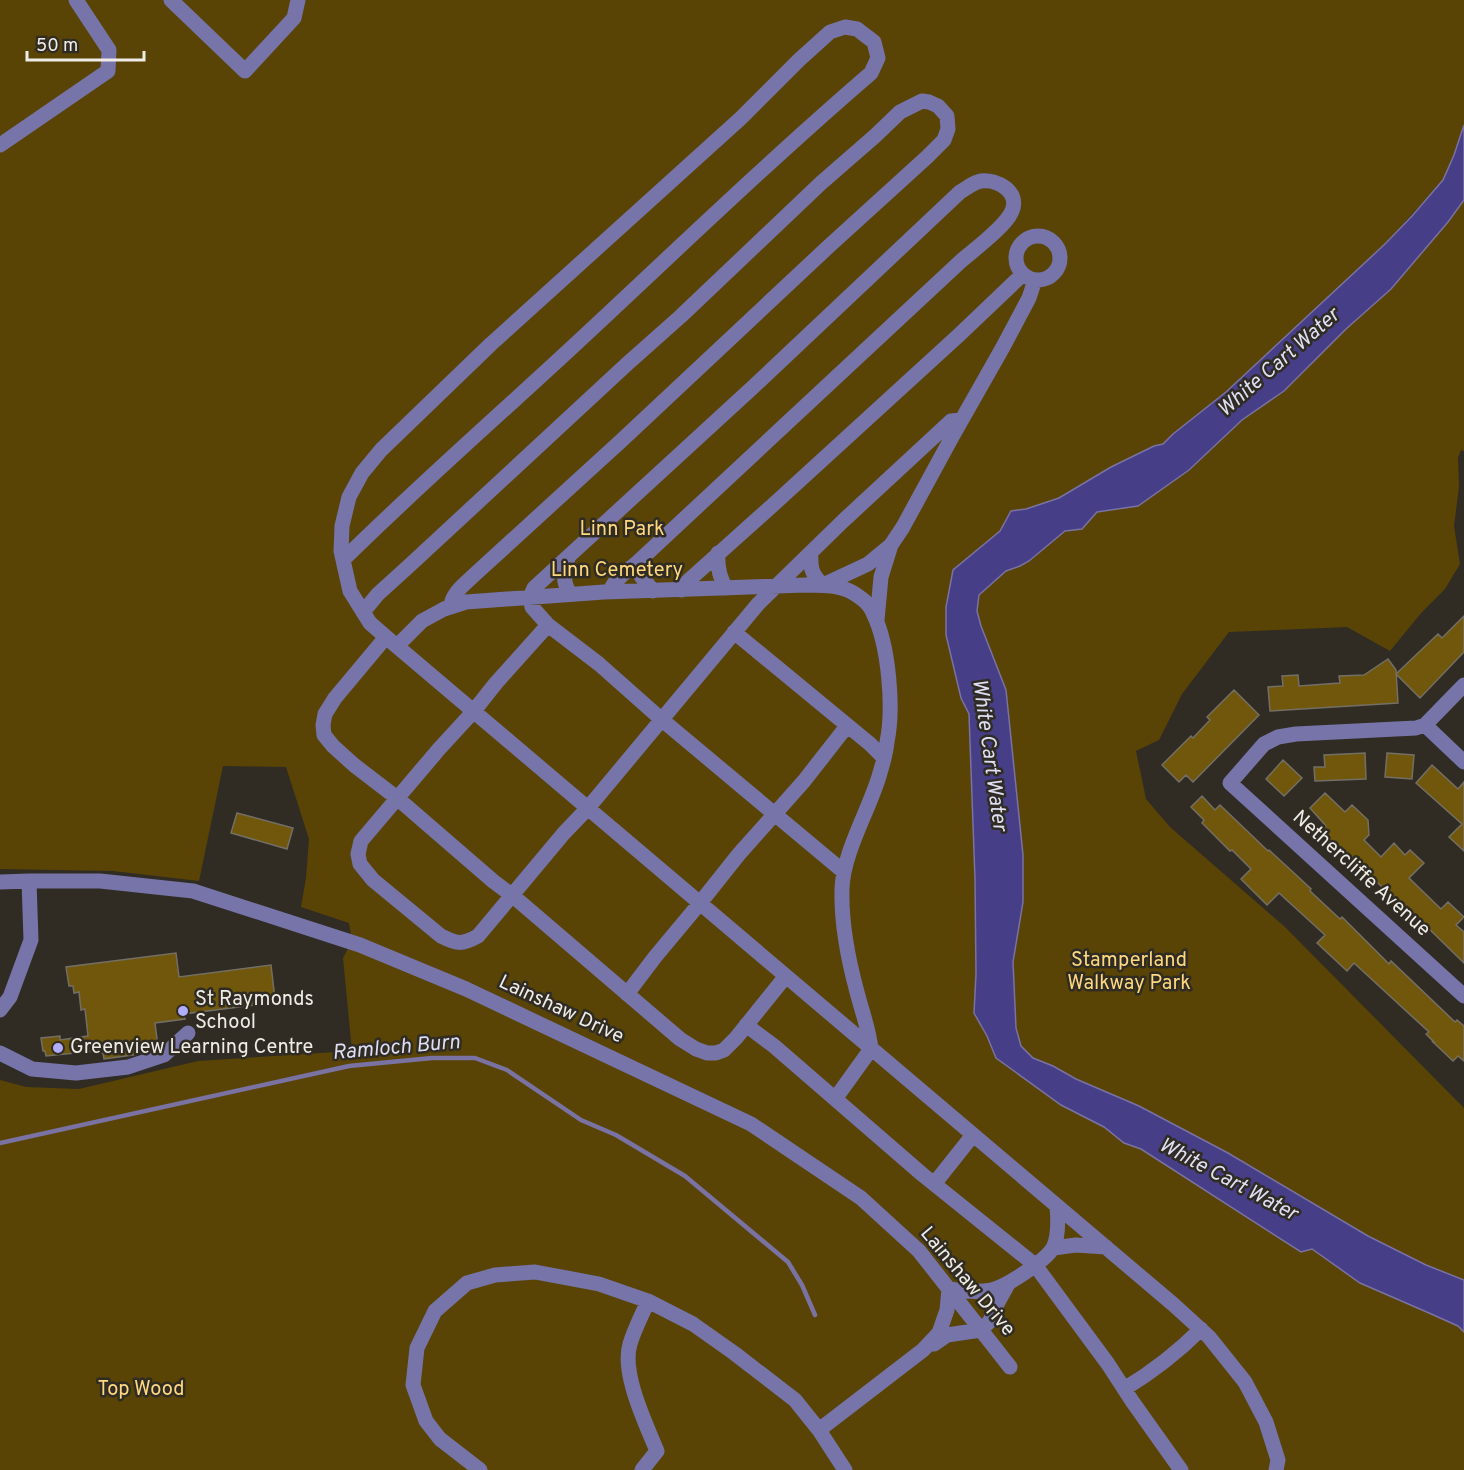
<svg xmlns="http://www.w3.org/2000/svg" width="1464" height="1470" font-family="Overpass,sans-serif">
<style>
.green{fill:#594406}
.water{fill:#463e86;stroke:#7972a3;stroke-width:1.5}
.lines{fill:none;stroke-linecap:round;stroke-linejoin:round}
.stream{stroke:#7972a3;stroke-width:4.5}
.building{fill:#71570b;stroke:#746f65;stroke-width:1.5}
.minor{stroke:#7674a8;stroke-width:15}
.poi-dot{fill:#b0aefa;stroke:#302c23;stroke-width:2}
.labels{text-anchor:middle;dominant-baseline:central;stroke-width:5;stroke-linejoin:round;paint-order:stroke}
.park-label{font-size:20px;fill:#fed87f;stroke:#302c23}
.street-label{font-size:20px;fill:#efece7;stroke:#302c23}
.poi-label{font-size:20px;fill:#efece7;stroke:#302c23;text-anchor:start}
.water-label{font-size:21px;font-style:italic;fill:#dedff4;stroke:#302c23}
</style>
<rect width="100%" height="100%" fill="#302c23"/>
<!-- green -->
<path class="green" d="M 0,0 L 1464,0 L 1464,125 L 1454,155 L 1443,180 L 1385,244 L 1243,376 L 1464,171 L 1464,451 L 1461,450 L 1458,458 L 1459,487 L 1454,526 L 1460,564 L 1445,589 L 1422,612 L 1390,651 L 1347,627 L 1229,632 L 1182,694 L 1159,740 L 1136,751 L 1146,799 L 1170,827 L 1285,927 L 1464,1108 L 1464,1470 L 0,1470 L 0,1080 L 26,1087 L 79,1089 L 198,1061 L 352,1051 L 343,958 L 352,941 L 349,923 L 301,907 L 306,878 L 309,839 L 286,767 L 223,766 L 199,881 L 113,871 L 0,869 Z"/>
<!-- water -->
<path class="water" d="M 1464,125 L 1464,200 L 1448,222 L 1391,289 L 1346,329 L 1284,391 L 1242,420 L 1189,470 L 1138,506 L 1097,512 L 1082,529 L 1065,531 L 1029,561 L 1020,566 L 1006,571 L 979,595 L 977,611 L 981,626 L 1006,690 L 1023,855 L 1023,902 L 1013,962 L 1016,1028 L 1021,1046 L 1033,1058 L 1053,1066 L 1076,1079 L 1139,1106 L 1228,1153 L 1368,1236 L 1426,1265 L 1464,1280 L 1464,1332 L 1458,1326 L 1429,1313 L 1360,1283 L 1312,1249 L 1301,1252 L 1141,1149 L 1124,1143 L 1104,1127 L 1061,1105 L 996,1058 L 987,1036 L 974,1013 L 976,974 L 975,879 L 969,714 L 961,698 L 946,635 L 946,607 L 953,570 L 1000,531 L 1011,511 L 1026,509 L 1059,498 L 1111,467 L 1154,446 L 1163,444 L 1173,434 L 1226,392 L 1385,244 L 1412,216 L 1443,180 L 1454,155 Z"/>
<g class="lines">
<!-- stream -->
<path class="stream" d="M 0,1143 L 349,1066 L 432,1058 L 475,1058 L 507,1070 L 581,1120 L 616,1135 L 685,1176 L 788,1262 L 802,1285 L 815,1315"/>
</g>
<!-- building -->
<path class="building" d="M 1464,616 L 1464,652 L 1420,698 L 1396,674 L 1438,634 L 1442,638 Z
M 1388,659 L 1396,670 L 1398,703 L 1270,711 L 1268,687 L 1283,686 L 1282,676 L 1298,675 L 1299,686 L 1340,683 L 1339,676 L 1364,675 Z
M 1234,690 L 1259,715 L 1193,782 L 1186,775 L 1179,782 L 1162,765 L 1191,736 L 1193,738 L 1210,720 L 1207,717 Z
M 1365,753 L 1366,779 L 1315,781 L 1314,767 L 1325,767 L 1324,755 Z
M 1387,753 L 1414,755 L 1412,779 L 1385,777 Z
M 1283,760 L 1302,778 L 1284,796 L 1266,779 Z
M 1432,765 L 1458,789 L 1464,782 L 1464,851 L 1449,837 L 1462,824 L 1416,783 Z
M 1325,793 L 1345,812 L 1352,805 L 1368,820 L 1369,835 L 1364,840 L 1381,857 L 1394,843 L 1405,855 L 1410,850 L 1424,863 L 1409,878 L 1441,909 L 1448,902 L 1464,917 L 1456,925 L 1464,932 L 1464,963 L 1420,920 L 1419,922 L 1343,850 L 1342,851 L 1321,831 L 1326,826 L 1310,808 Z
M 1202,796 L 1215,810 L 1220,805 L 1268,851 L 1269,850 L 1294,873 L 1311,889 L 1310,891 L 1340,919 L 1342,917 L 1389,964 L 1391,961 L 1455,1022 L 1457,1020 L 1464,1026 L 1464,1061 L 1458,1056 L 1453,1061 L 1433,1042 L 1434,1042 L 1426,1034 L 1429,1032 L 1354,963 L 1347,971 L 1317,943 L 1325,935 L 1279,893 L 1267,905 L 1241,879 L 1251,869 L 1232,850 L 1230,851 L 1202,823 L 1204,820 L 1191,807 Z
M 237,813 L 293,828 L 287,849 L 231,833 Z
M 176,953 L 179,977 L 271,965 L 275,999 L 253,1001 L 254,1005 L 184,1014 L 185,1019 L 155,1023 L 158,1047 L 133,1055 L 104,1059 L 103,1053 L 96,1053 L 95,1051 L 46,1056 L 45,1051 L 43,1051 L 41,1038 L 60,1036 L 60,1040 L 88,1036 L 85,1009 L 81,1010 L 79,992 L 74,993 L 73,986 L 69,986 L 66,967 Z"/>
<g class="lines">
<!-- minor -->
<path class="minor" d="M 171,0 L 245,71 L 294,18 L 298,0
M 0,145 L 108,71 L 109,50 L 76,0
M1016 258a22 22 0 1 1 44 0a22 22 0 1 1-44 0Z
M 718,553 C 717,567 719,577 726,588
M 811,554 C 810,568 812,575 823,585 L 868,564 L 891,545
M 568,558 C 564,572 562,581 570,594
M 343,560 C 425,479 512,404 596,325 C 687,240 777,154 871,73 L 878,58 L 874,42 L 857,29 L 845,27 L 830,32 L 799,60 L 741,118 L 491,344 L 381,450 L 362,473 L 349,497 L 342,526 L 341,551 L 350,591 L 370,623 L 386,637 L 1174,1305 L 1209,1337 L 1245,1382 L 1266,1422 L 1278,1460 L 1276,1470
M 640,560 L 641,576 L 653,591
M 682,590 L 688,581 L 774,504 L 959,335 L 1023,274
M 610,592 C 613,579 631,569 640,560 L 961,261 C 975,249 1006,226 1012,211 C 1020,192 998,179 981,181 C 974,182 967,188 960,192 L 752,388 L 534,588 L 530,597 L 532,607 L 548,625 L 599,664 L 661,719 L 844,872
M 363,612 L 378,594 L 410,565 L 627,364 L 681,316 L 821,183 L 875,136 L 900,112 L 922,101 L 929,102 L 938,106 L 947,116 L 948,129 L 944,140 L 927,157 L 828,247 L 622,440 L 473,576 C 464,585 451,594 451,607
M 877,620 L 881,577 L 891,545 L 903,527 L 952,437 L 1003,347 L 1029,298 L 1035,280
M 548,625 L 496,683 L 473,712 L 439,749 L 361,841 L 358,854 L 360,864 L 373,880 L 441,936 C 457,944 462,945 478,936 L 564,833 L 588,808 L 758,604 L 843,521 L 951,421 L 961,420
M 734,632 L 870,744 L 884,758
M 386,637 L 335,698 L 325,714 L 323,725 L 324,735 L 333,746 L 354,765 L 397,798 L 493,881 L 513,896 L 680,1039 L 696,1049 L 707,1053 L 716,1053 L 724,1050 L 736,1038 L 786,976
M 397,646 L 422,621 L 444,609 L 466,602 L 604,592 L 806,585 C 825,586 842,584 858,596 C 864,600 871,607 873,613 C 889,645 894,708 887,742 C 886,753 883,763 880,773 C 870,809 843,852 842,889 C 841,924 848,959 857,992 C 862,1012 869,1029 871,1049 L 835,1099
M 1464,685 L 1425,725 L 1416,728 L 1296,734 L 1278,737 L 1264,744 L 1230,783 L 1464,996
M 1425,725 L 1464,762
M 0,882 L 29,881 L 100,881 L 193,891 L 360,945 L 466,989 L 751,1124 L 861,1198 L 919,1251 L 1010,1367
M 627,994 L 655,957 L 700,903 L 739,854 L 804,781 L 847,726
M 0,1010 L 10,997 L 31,940 L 29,881
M 746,1025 L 774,1046 L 923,1175 L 1035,1265 L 1108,1364 L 1132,1401 L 1181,1470
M 0,1053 L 32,1069 L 76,1073 L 128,1067 L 164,1055 L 188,1033
M 934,1184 L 973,1135
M 1053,1248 L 1076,1245 L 1106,1247
M 934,1344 L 947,1335 L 981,1330 L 990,1321 L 998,1302 L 1008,1284
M 1124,1389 C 1154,1371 1176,1354 1201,1329
M 819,1430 L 923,1350 L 939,1333 L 947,1310 L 949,1289 C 963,1291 978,1293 991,1290 C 1006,1287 1045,1261 1053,1248 C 1059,1237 1058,1218 1057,1206
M 480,1470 L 440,1439 L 426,1421 L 413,1385 L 417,1348 L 435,1311 L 467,1283 L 495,1275 L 535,1272 L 599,1284 L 648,1301 L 693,1324 L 734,1353 L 795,1400 L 819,1430 L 845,1470
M 642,1470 L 657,1451 C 646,1424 621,1373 630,1344 C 634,1330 642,1315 648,1301"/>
</g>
<!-- markers -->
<g class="poi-dot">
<circle cx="183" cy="1011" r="6"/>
<circle cx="58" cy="1048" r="6"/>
</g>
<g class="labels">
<!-- park labels -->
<g class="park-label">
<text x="622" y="530">Linn Park</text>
<text x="617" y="571">Linn Cemetery</text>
<text x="1129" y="961">Stamperland<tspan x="1129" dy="23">Walkway Park</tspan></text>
<text x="141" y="1390">Top Wood</text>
</g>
<!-- street labels -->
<g class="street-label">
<text transform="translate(1361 874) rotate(42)">Nethercliffe Avenue</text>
<text transform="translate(561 1010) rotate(25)">Lainshaw Drive</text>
<text transform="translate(967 1282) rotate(50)">Lainshaw Drive</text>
</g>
<!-- poi labels -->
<g class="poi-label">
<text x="195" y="1000">St Raymonds<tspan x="195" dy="23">School</tspan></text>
<text x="70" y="1048">Greenview Learning Centre</text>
</g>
<!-- water labels -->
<g class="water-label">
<text transform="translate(1279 363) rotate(-41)">White Cart Water</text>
<text transform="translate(989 755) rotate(82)">White Cart Water</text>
<text transform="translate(396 1048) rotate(-5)">Ramloch Burn</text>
<text transform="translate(1228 1180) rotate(28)">White Cart Water</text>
</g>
</g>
<!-- scale -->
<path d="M27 51v9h117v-9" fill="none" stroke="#efece7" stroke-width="3"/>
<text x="36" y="51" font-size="18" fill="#efece7" stroke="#302c23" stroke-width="4.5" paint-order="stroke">50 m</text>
</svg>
